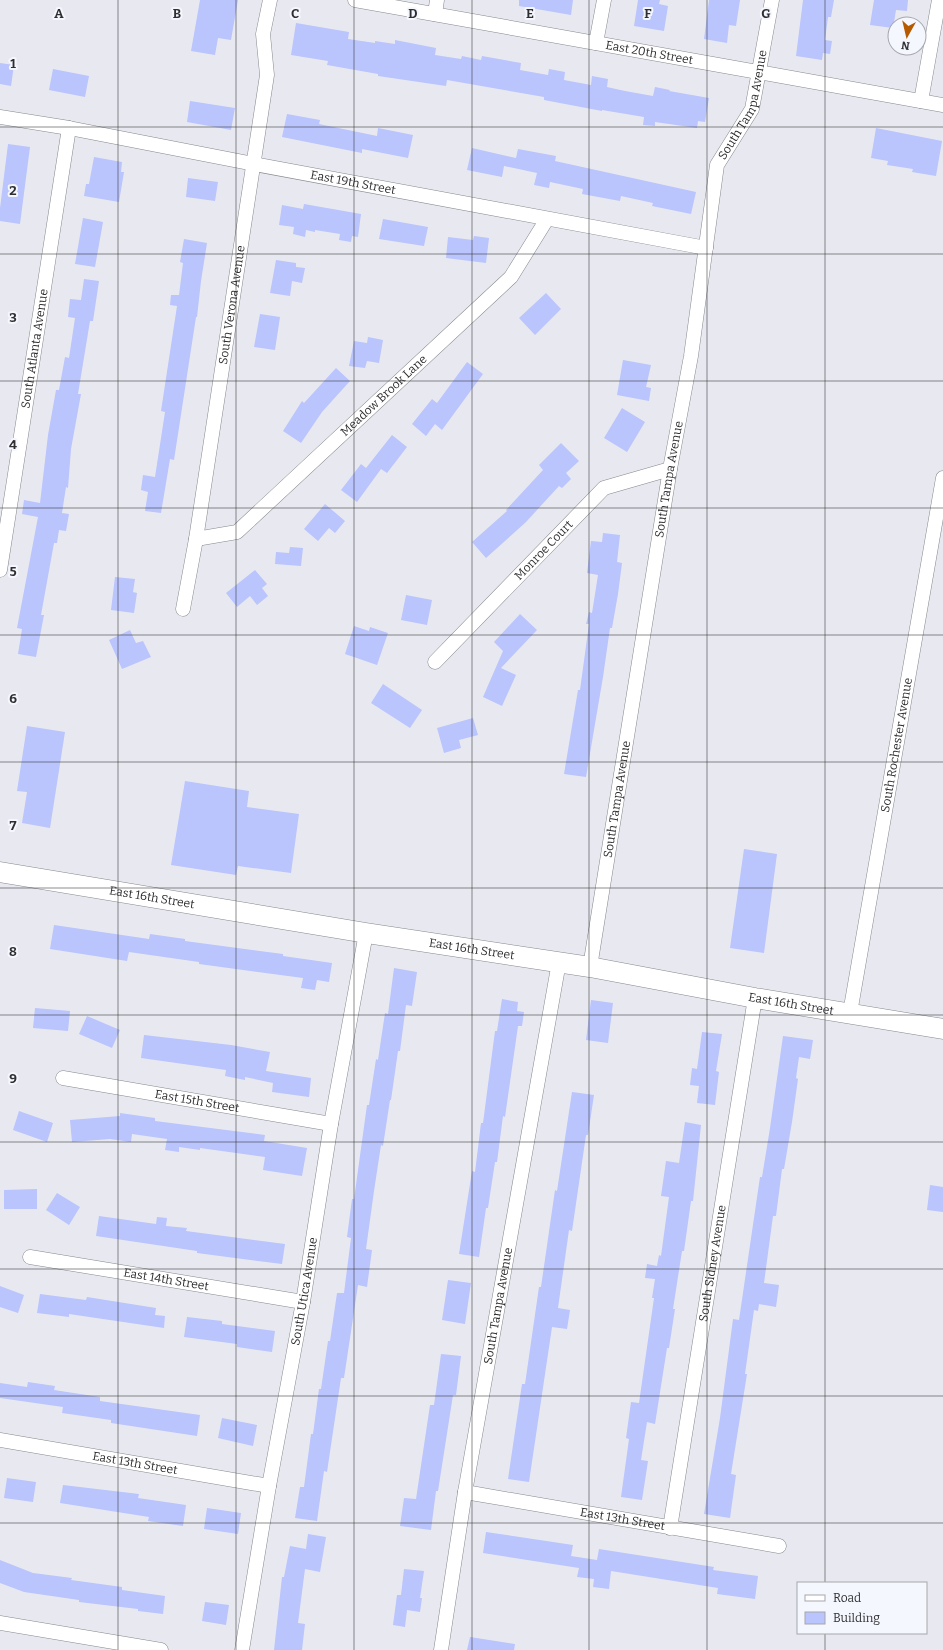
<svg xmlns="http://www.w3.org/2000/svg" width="943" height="1650" font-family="Bitter,serif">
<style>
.building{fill:#bac4fd}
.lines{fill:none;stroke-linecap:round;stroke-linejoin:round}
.street-casing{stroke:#86888e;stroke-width:15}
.secondary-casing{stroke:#86888e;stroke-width:21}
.street{stroke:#fff;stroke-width:14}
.secondary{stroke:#fff;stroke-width:20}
.grid{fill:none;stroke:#2f2f32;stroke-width:1;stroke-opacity:0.55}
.labels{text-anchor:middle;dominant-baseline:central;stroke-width:4;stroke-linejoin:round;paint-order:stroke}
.street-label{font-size:12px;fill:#2f2f32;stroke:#f5f7fe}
.grid-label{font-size:13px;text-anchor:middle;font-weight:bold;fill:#2f2f32;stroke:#f5f7fe;stroke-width:4;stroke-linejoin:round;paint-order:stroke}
</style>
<rect width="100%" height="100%" fill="#e8e9f0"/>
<!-- building -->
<path class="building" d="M 200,0 L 238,0 L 231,40 L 218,38 L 215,55 L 191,51 Z
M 519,0 L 573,0 L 571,15 L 519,6 Z
M 638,0 L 660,0 L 659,4 L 668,6 L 664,31 L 634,26 Z
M 709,0 L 740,0 L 736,26 L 729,25 L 727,43 L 704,39 Z
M 803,0 L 834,0 L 831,17 L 828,17 L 825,40 L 832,41 L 830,54 L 823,53 L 822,60 L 796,56 Z
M 874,0 L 908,0 L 907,11 L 896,10 L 893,28 L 870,25 Z
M 296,23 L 349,32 L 348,39 L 375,43 L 375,41 L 395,44 L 395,40 L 436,48 L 435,55 L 461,59 L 462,56 L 481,60 L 482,56 L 521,63 L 520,70 L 548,75 L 549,69 L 565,72 L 564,80 L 591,85 L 592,76 L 608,79 L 607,87 L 625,91 L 653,96 L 655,87 L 670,90 L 669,91 L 709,98 L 705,122 L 698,121 L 697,128 L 655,122 L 655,126 L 643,125 L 644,117 L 602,110 L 602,111 L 544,100 L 544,97 L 447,80 L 446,86 L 378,76 L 378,74 L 327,65 L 328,61 L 291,55 Z
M 0,63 L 14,65 L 11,86 L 0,84 Z
M 53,69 L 89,76 L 85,97 L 49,90 Z
M 190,101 L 235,108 L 231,130 L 187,122 Z
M 287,114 L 320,120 L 319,124 L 377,136 L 378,128 L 413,135 L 408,158 L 362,149 L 362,153 L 282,137 Z
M 876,128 L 942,141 L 936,176 L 912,172 L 913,169 L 887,165 L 888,161 L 871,158 Z
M 8,144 L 30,147 L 20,224 L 0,221 L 0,208 Z
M 472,148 L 516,158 L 518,149 L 556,156 L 555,161 L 696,192 L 691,214 L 652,206 L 653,203 L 621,196 L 620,201 L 582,194 L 583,189 L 550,182 L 549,188 L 534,185 L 537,173 L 504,166 L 502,177 L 467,170 Z
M 94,157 L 122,162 L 121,172 L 124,172 L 119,202 L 84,196 L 86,184 L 89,184 Z
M 188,178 L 218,182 L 215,201 L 186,197 Z
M 304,204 L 361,214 L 358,237 L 352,236 L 351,242 L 339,240 L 340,234 L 315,230 L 315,232 L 306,230 L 305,237 L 293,234 L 294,227 L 279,225 L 282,205 L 303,209 Z
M 83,218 L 103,222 L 95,267 L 75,264 Z
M 383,219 L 428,227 L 424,246 L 379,239 Z
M 474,236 L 489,238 L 486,263 L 446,258 L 448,237 L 473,240 Z
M 184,239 L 207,243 L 201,281 L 197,317 L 196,317 L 174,460 L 170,459 L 161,513 L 145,511 L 148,492 L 141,490 L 143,475 L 155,477 L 165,412 L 161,411 L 177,306 L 170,305 L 171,295 L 179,295 L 183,263 L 180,262 Z
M 276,260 L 296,263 L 296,267 L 305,268 L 302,283 L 292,281 L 290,296 L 270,293 Z
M 84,279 L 99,281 L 93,321 L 90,321 L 78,394 L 81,394 L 71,449 L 68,488 L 66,487 L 62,513 L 69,514 L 66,531 L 59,530 L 57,543 L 54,543 L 41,615 L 44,615 L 36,657 L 18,654 L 22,629 L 17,628 L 38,517 L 22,514 L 24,500 L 40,503 L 48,435 L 56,390 L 59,390 L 65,357 L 69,358 L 75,318 L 68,317 L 70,299 L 81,300 Z
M 546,293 L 561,309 L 535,335 L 519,318 Z
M 260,314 L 280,317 L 275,350 L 254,347 Z
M 368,337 L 383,340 L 379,363 L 367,361 L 365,368 L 349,366 L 354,341 L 367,343 Z
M 623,360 L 651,365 L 646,387 L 651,388 L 649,401 L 617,395 Z
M 467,362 L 483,374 L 442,430 L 435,424 L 426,436 L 412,424 L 432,399 L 437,403 Z
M 336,368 L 350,381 L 322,412 L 301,443 L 283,431 L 302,401 L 304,403 Z
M 622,408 L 645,422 L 627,452 L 604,438 Z
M 392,435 L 407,447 L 387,473 L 381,469 L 357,502 L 341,490 L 361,464 L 366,468 Z
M 561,443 L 579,461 L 566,473 L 571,479 L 562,488 L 559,486 L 526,522 L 486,558 L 472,542 L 507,511 L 506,510 L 543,470 L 539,465 Z
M 325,504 L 345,521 L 335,533 L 329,528 L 318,541 L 304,529 Z
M 603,533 L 620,535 L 617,562 L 622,563 L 618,594 L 612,628 L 610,628 L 603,677 L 586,777 L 564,774 L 578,690 L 580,690 L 589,624 L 586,624 L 589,612 L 592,613 L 598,575 L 587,573 L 591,541 L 602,542 Z
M 290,547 L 303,548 L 301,566 L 275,564 L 276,552 L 289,553 Z
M 255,570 L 267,584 L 262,588 L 268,596 L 257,605 L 250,596 L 237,607 L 226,593 Z
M 115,577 L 135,579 L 133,592 L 137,593 L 134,613 L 111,610 Z
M 406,595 L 432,600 L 427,625 L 401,620 Z
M 520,614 L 537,630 L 501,668 L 516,675 L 502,706 L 483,697 L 503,651 L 494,642 Z
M 354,626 L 369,631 L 370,627 L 388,633 L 377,665 L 345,654 Z
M 130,630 L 136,643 L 143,641 L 151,657 L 122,669 L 109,640 Z
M 383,684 L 422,710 L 410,728 L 371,703 Z
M 473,718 L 478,735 L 459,740 L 461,748 L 444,753 L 437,728 Z
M 27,726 L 65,732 L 50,828 L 22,823 L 27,792 L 17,791 Z
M 185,781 L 249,791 L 247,807 L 299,814 L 291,873 L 238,866 L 236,875 L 171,865 Z
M 744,849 L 777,854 L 764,953 L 730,948 Z
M 54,925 L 149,939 L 150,934 L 185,939 L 185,941 L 283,954 L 283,956 L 332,963 L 329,982 L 317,980 L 315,990 L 301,988 L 303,978 L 199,964 L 199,962 L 129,952 L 127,961 L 50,949 Z
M 394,968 L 417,972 L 412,1006 L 406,1005 L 400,1051 L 398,1051 L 391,1100 L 390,1100 L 383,1146 L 381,1145 L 374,1191 L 366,1249 L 372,1250 L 367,1287 L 358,1285 L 344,1378 L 341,1378 L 327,1472 L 324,1471 L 317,1521 L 295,1518 L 300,1487 L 304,1487 L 311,1434 L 313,1434 L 319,1389 L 321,1389 L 328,1341 L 330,1341 L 337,1293 L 344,1293 L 351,1238 L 347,1237 L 352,1199 L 354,1199 L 367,1105 L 369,1105 L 376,1059 L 378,1060 L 385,1013 L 388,1014 Z
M 502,999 L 518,1002 L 517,1011 L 524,1012 L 522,1026 L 518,1026 L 505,1117 L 503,1116 L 497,1162 L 495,1162 L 488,1208 L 486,1208 L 479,1257 L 459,1254 L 472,1171 L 475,1172 L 481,1123 L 483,1123 L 495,1031 L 497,1031 Z
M 591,1000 L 613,1003 L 608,1043 L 586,1040 Z
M 35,1008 L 70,1011 L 68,1031 L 33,1028 Z
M 87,1016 L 120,1030 L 112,1048 L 79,1034 Z
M 702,1032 L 722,1034 L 716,1071 L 719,1072 L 715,1105 L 697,1103 L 699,1086 L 690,1085 L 692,1068 L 697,1069 Z
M 144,1035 L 231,1045 L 270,1052 L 266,1071 L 311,1078 L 309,1097 L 272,1092 L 273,1083 L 245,1077 L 245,1080 L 225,1076 L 226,1070 L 141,1058 Z
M 783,1036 L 813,1040 L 810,1059 L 799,1057 L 796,1078 L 798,1079 L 792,1122 L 784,1169 L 782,1169 L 776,1216 L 773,1216 L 764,1283 L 779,1285 L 776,1307 L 759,1304 L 758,1311 L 754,1310 L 745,1374 L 747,1374 L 731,1474 L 736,1475 L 730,1518 L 704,1514 L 720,1418 L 733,1319 L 739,1320 L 760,1177 L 762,1177 L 770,1128 Z
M 572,1092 L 594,1095 L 588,1135 L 586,1135 L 572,1231 L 569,1230 L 558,1308 L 570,1310 L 567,1329 L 552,1327 L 529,1482 L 508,1479 L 522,1384 L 525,1384 L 539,1287 L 541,1287 L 555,1190 L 557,1191 Z
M 19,1111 L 53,1123 L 47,1142 L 13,1130 Z
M 120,1113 L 155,1118 L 155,1121 L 265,1135 L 264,1141 L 307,1148 L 302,1176 L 263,1170 L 265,1157 L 200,1148 L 200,1150 L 179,1147 L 179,1152 L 165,1150 L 167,1139 L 132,1134 L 131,1142 L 110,1139 L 72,1142 L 70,1120 L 120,1116 Z
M 685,1122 L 701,1125 L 693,1201 L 691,1201 L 684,1251 L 682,1251 L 673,1309 L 675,1309 L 669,1348 L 667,1348 L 655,1424 L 647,1422 L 641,1460 L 648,1461 L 642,1500 L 621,1497 L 629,1439 L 626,1438 L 631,1402 L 639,1403 L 654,1298 L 652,1298 L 655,1279 L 645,1278 L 647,1264 L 657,1266 L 659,1255 L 661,1256 L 669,1197 L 661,1196 L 666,1161 L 679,1163 Z
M 930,1185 L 943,1187 L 943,1212 L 927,1210 Z
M 37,1189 L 37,1209 L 4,1209 L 4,1190 Z
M 57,1193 L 80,1207 L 69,1225 L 46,1210 Z
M 99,1216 L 156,1224 L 157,1217 L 167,1218 L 166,1226 L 187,1228 L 186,1231 L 285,1244 L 282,1264 L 197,1253 L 197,1251 L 96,1236 Z
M 448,1280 L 471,1283 L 465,1324 L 442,1320 Z
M 0,1286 L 24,1295 L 18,1313 L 0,1307 Z
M 40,1294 L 86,1300 L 87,1297 L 156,1308 L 155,1315 L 165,1316 L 164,1328 L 69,1314 L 69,1317 L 37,1313 Z
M 187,1317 L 222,1321 L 222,1324 L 275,1331 L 272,1352 L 237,1347 L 237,1344 L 184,1337 Z
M 441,1354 L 461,1356 L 456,1395 L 453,1395 L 438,1491 L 436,1491 L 431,1530 L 400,1526 L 404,1498 L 416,1499 L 430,1405 L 434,1405 Z
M 28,1382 L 55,1386 L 54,1390 L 100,1397 L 100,1401 L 200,1415 L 197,1436 L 111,1423 L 111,1420 L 62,1413 L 63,1407 L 0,1398 L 0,1383 L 27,1387 Z
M 222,1418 L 257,1425 L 253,1446 L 218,1438 Z
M 7,1478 L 36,1482 L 33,1502 L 4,1498 Z
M 63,1485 L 139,1494 L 138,1498 L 186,1505 L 183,1526 L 148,1521 L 149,1517 L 60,1503 Z
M 207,1508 L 241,1513 L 238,1534 L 204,1529 Z
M 486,1532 L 573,1545 L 571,1556 L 597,1560 L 599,1549 L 714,1567 L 713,1570 L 758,1576 L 755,1599 L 717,1594 L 718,1588 L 611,1571 L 609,1589 L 593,1587 L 594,1579 L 577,1577 L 579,1568 L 483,1553 Z
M 308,1534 L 326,1537 L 320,1572 L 305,1569 L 298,1623 L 305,1624 L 302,1650 L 274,1650 L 282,1577 L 284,1577 L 290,1546 L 306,1549 Z
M 0,1560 L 33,1573 L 72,1578 L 71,1580 L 122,1587 L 122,1590 L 165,1596 L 163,1614 L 138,1611 L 138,1609 L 79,1602 L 79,1600 L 24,1592 L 0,1583 Z
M 404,1569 L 424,1571 L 420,1598 L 422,1598 L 420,1612 L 407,1610 L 405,1627 L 393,1625 L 397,1595 L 401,1595 Z
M 205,1602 L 229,1605 L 226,1625 L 202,1621 Z
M 470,1637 L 515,1644 L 514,1650 L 467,1650 Z"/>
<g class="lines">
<!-- street casing -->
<g class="street-casing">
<g id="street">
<path id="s1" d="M 355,0 L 943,105"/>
<path d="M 435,14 L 437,0"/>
<path d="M 596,43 L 604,0"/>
<path d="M 921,101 L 939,0"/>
<path id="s2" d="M 0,117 L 69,128 L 254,164 L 706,248"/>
<path id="s3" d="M 196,539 L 237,532 L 511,277 L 547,219"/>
<path id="s4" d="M 0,570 L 69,128"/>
<path id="s5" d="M 183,609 L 196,539 L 267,75 L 263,34 L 270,0"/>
<path id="s6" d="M 435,662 L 604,488 L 670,469"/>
<path id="s7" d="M 590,967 L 670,469 L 691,356 L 717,165 L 752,109 L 772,0"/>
<path id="s8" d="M 850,1013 L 943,478"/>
<path id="s9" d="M 63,1078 L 331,1124"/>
<path id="s10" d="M 30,1257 L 303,1302"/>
<path id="s11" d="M 0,1440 L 269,1486"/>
<path id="s12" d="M 465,1492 L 779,1546"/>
<path id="s13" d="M 670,1528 L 755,998"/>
<path d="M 0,1623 L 161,1650"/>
<path id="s14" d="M 242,1650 L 269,1486 L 303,1302 L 331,1124 L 366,933"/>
<path id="s15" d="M 441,1650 L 465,1492 L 559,962"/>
</g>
</g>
<!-- secondary casing -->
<g class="secondary-casing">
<g id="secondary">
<path id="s16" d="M 0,872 L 366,933 L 590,967 L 755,998 L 943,1029"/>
</g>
</g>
<!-- street -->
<use href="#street" class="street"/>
<!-- secondary -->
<use href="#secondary" class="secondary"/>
</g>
<!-- grid -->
<path class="grid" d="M 118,0 L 118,1650M 236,0 L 236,1650M 354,0 L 354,1650M 472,0 L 472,1650M 589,0 L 589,1650M 707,0 L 707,1650M 825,0 L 825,1583M 0,127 L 943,127M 0,254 L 943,254M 0,381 L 943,381M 0,508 L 943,508M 0,635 L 943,635M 0,762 L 943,762M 0,888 L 943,888M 0,1015 L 943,1015M 0,1142 L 943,1142M 0,1269 L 943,1269M 0,1396 L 943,1396M 0,1523 L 943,1523M 825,1633 L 825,1650"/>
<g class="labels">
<!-- street labels -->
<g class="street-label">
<text stroke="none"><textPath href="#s1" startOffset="299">East 20th Street</textPath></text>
<text stroke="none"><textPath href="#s7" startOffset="879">South Tampa Avenue</textPath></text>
<text stroke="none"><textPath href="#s2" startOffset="359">East 19th Street</textPath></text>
<text stroke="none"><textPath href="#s5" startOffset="308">South Verona Avenue</textPath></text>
<text stroke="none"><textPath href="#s4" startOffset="224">South Atlanta Avenue</textPath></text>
<text stroke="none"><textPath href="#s3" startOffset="242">Meadow Brook Lane</textPath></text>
<text stroke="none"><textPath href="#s7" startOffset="494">South Tampa Avenue</textPath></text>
<text stroke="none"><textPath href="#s6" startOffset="156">Monroe Court</textPath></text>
<text stroke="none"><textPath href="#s8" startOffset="272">South Rochester Avenue</textPath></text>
<text stroke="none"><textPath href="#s7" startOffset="170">South Tampa Avenue</textPath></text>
<text stroke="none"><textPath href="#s16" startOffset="154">East 16th Street</textPath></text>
<text stroke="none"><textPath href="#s16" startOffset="478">East 16th Street</textPath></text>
<text stroke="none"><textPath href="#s16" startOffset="802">East 16th Street</textPath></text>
<text stroke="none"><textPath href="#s9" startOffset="136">East 15th Street</textPath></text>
<text stroke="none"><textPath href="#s13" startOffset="268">South Sidney Avenue</textPath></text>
<text stroke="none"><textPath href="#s10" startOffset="138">East 14th Street</textPath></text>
<text stroke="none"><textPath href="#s14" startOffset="364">South Utica Avenue</textPath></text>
<text stroke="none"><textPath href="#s15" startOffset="349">South Tampa Avenue</textPath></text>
<text stroke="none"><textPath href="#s11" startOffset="137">East 13th Street</textPath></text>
<text stroke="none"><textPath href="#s12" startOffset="160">East 13th Street</textPath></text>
</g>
</g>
<g class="grid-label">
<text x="59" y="18">A</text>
<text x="177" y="18">B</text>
<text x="295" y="18">C</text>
<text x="413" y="18">D</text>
<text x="530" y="18">E</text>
<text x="648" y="18">F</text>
<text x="766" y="18">G</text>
<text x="13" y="68">1</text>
<text x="13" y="195">2</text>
<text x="13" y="322">3</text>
<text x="13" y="449">4</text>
<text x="13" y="576">5</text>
<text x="13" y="703">6</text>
<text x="13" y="830">7</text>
<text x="13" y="956">8</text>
<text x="13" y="1083">9</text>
</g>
<!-- legend -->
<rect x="797" y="1582" width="130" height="52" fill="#f5f7fe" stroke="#a6a7ac"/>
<rect x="805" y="1595" width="20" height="6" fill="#ffffff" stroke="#a6a7ac"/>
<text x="833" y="1602" font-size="12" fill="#2f2f32">Road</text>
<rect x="805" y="1612" width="20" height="12" fill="#bac4fd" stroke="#a6a7ac"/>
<text x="833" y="1622" font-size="12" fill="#2f2f32">Building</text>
<!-- north arrow -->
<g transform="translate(907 36) rotate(188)"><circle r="19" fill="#f5f7fe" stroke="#a6a7ac"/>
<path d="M0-3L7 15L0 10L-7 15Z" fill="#b65a00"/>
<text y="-6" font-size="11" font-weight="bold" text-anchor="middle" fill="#2f2f32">N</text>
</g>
</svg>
